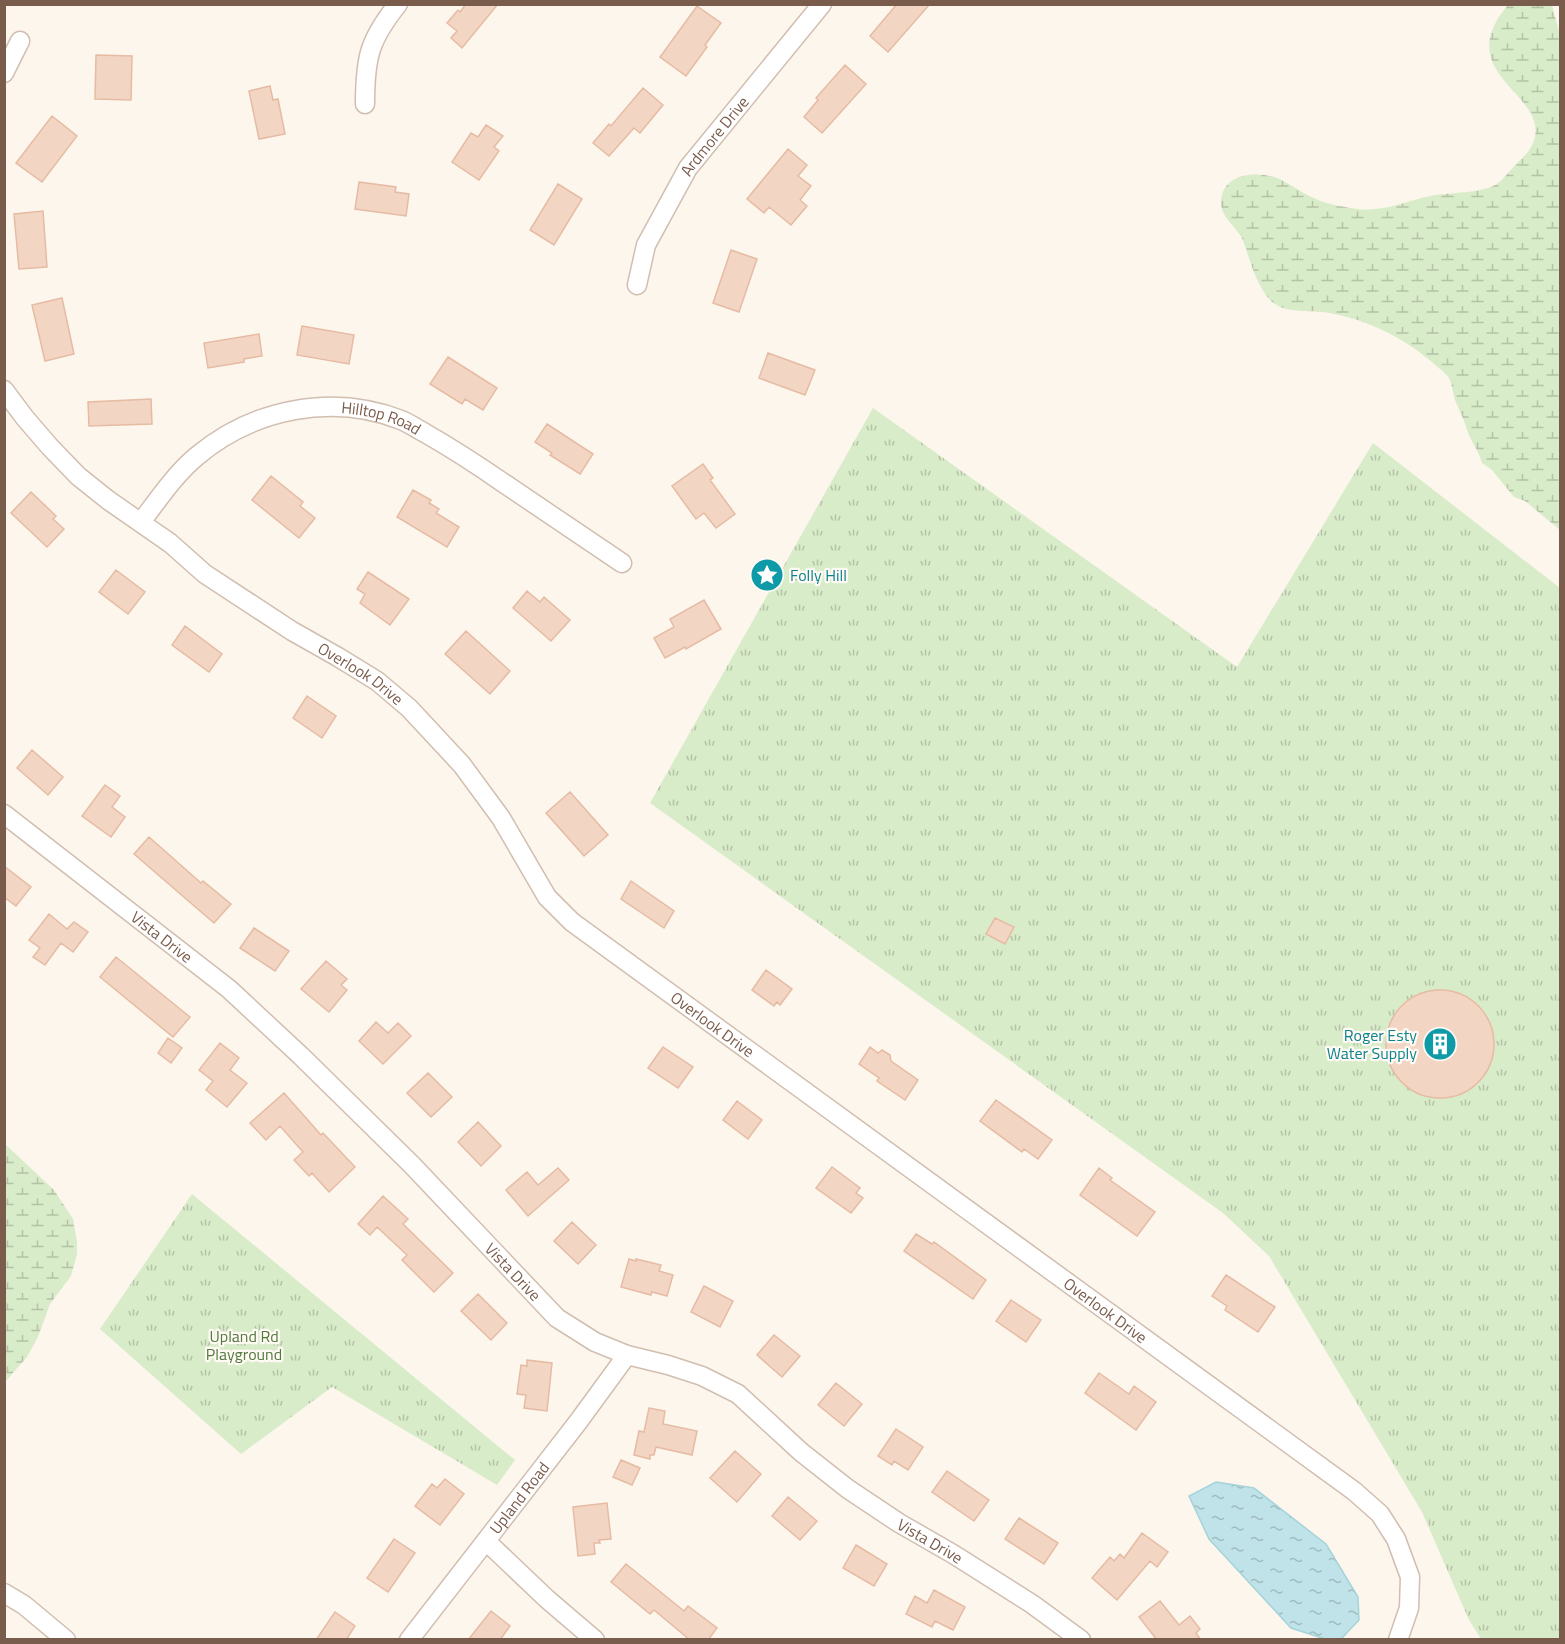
<svg xmlns="http://www.w3.org/2000/svg" width="1565" height="1644" font-family="'Titillium Web',sans-serif">
<style>
.grass{fill:url(#grass-tufts)}
.wetland{fill:url(#wetland-marsh)}
.water{fill:url(#water-ripples);stroke:#a5d3da;stroke-width:1.5}
.building{fill:#f3d5c3;stroke:#e6bba3;stroke-width:1.5}
.lines{fill:none;stroke-linecap:round;stroke-linejoin:round}
.minor-casing{stroke:#d1beb0;stroke-width:21}
.minor{stroke:#fff;stroke-width:18}
.labels{text-anchor:middle;dominant-baseline:central;stroke-width:4.5;stroke-linejoin:round;paint-order:stroke}
.street-label{font-size:16px;fill:#7a5c4d;stroke:#fffaf3}
.culture-label{font-size:16px;fill:#0d838f;stroke:#fffaf3;text-anchor:start}
.park-label{font-size:16px;fill:#537a41;stroke:#fffaf3}
</style>
<defs>
<pattern id="grass-tufts" width="24" height="20" patternUnits="userSpaceOnUse" patternTransform="scale(1.5)"><rect width="24" height="20" fill="#d8ecc9"/><path d="M3 7l-1-3M5 7V3M7 7l1-3M15 17l-1-3M17 17v-4M19 17l1-3" fill="none" stroke="#b4c2a5"/></pattern>
<pattern id="wetland-marsh" width="20" height="14" patternUnits="userSpaceOnUse" patternTransform="scale(1.5)"><rect width="20" height="14" fill="#d8ecc9"/><path d="M1 5h8M5 5V1M11 12h8M15 12V8" fill="none" stroke="#b4c2a5"/></pattern>
<pattern id="water-ripples" width="26" height="14" patternUnits="userSpaceOnUse" patternTransform="scale(1.5)"><rect width="26" height="14" fill="#bfe3e8"/><path d="M2 4q2-2 4 0t4 0M15 11q2-2 4 0t4 0" fill="none" stroke="#a0bbbe"/></pattern>
</defs>
<rect width="100%" height="100%" fill="#fdf6ec"/>
<!-- grass -->
<path class="grass" d="M 873,408 L 1237,667 L 1373,443 L 1560,588 L 1560,1639 L 1481,1639 L 1469,1620 L 1422,1512 L 1269,1256 L 1223,1213 L 650,803 Z
M 192,1194 L 515,1460 L 497,1485 L 332,1387 L 241,1454 L 100,1329 Z"/>
<!-- wetland -->
<path class="wetland" d="M 1509,4 L 1552,5 L 1560,35 L 1560,530 L 1525,501 L 1514,497 L 1492,470 L 1482,463 C 1479,451 1471,442 1467,430 C 1464,419 1459,410 1455,400 C 1453,393 1452,384 1449,378 C 1445,372 1437,367 1432,362 C 1402,337 1368,320 1329,313 C 1311,309 1286,315 1271,301 C 1256,285 1251,263 1244,243 C 1239,227 1219,218 1221,200 C 1224,173 1256,171 1277,178 C 1291,184 1303,194 1318,200 C 1331,205 1344,207 1358,209 C 1384,212 1406,201 1430,196 C 1449,192 1484,194 1498,183 C 1505,178 1511,169 1517,163 C 1521,159 1527,154 1530,149 C 1562,95 1444,78 1509,4 Z
M 5,1144 L 54,1190 L 73,1219 L 77,1242 L 77,1254 L 71,1276 L 50,1304 L 38,1337 L 27,1357 L 5,1382 Z"/>
<!-- water -->
<path class="water" d="M 1216,1482 L 1254,1488 L 1326,1544 L 1358,1597 L 1359,1620 L 1341,1639 L 1325,1639 L 1291,1628 L 1209,1539 L 1189,1496 Z"/>
<!-- building -->
<path class="building" d="M 466,4 L 498,4 L 462,48 L 451,38 L 457,31 L 447,23 L 458,10 L 460,12 Z
M 897,4 L 930,4 L 888,52 L 870,36 Z
M 697,6 L 721,23 L 705,45 L 707,47 L 686,76 L 660,57 Z
M 96,55 L 132,56 L 131,100 L 95,99 Z
M 845,65 L 866,84 L 822,133 L 804,117 L 818,100 L 816,98 Z
M 270,86 L 273,100 L 278,99 L 285,134 L 259,139 L 249,91 Z
M 643,88 L 663,105 L 640,133 L 634,128 L 609,156 L 593,143 L 609,124 L 611,126 Z
M 52,116 L 77,136 L 42,182 L 16,163 Z
M 486,125 L 503,136 L 494,147 L 499,151 L 479,180 L 452,162 L 471,133 L 478,137 Z
M 788,149 L 807,165 L 798,176 L 811,186 L 800,200 L 807,206 L 791,225 L 769,207 L 764,213 L 747,199 Z
M 359,182 L 396,187 L 395,192 L 409,194 L 406,216 L 355,209 Z
M 558,184 L 582,199 L 554,245 L 530,230 Z
M 43,211 L 47,267 L 19,269 L 14,214 Z
M 731,250 L 757,259 L 739,312 L 713,303 Z
M 62,298 L 74,354 L 45,361 L 32,305 Z
M 302,326 L 354,335 L 349,364 L 297,355 Z
M 259,334 L 262,356 L 244,359 L 244,362 L 208,368 L 204,343 Z
M 768,353 L 815,370 L 805,395 L 759,378 Z
M 448,357 L 497,388 L 483,410 L 465,399 L 462,404 L 430,384 Z
M 151,399 L 152,424 L 89,426 L 88,402 Z
M 547,424 L 593,454 L 580,474 L 550,455 L 552,453 L 535,442 Z
M 703,464 L 713,478 L 710,480 L 735,514 L 716,528 L 704,513 L 696,519 L 672,486 Z
M 271,476 L 303,502 L 300,506 L 315,518 L 299,538 L 252,500 Z
M 413,490 L 431,500 L 429,503 L 439,509 L 436,513 L 459,527 L 447,547 L 397,517 Z
M 31,492 L 56,516 L 53,519 L 64,529 L 47,547 L 11,513 Z
M 116,570 L 145,592 L 128,614 L 99,592 Z
M 368,572 L 409,599 L 390,625 L 360,603 L 365,594 L 357,589 Z
M 527,591 L 540,602 L 544,597 L 570,620 L 551,641 L 513,608 Z
M 704,600 L 721,629 L 686,649 L 685,647 L 665,658 L 654,638 L 674,627 L 670,619 Z
M 185,626 L 222,654 L 209,672 L 172,645 Z
M 466,631 L 510,671 L 490,694 L 445,654 Z
M 307,696 L 336,716 L 322,738 L 293,718 Z
M 32,750 L 63,777 L 48,795 L 17,768 Z
M 105,785 L 120,796 L 112,807 L 125,817 L 111,837 L 82,816 Z
M 570,792 L 608,835 L 584,856 L 546,813 Z
M 149,837 L 201,883 L 203,881 L 231,904 L 214,923 L 134,854 Z
M 4,866 L 31,887 L 16,906 L 4,897 Z
M 631,881 L 674,911 L 664,928 L 621,899 Z
M 49,914 L 67,929 L 74,922 L 88,932 L 73,952 L 61,943 L 45,965 L 33,957 L 40,948 L 29,940 Z
M 995,918 L 1014,927 L 1005,944 L 986,934 Z
M 254,928 L 289,951 L 275,971 L 240,948 Z
M 116,957 L 190,1017 L 173,1037 L 100,977 Z
M 326,961 L 347,979 L 341,985 L 347,990 L 329,1012 L 301,989 Z
M 766,970 L 792,989 L 780,1005 L 777,1002 L 774,1006 L 752,990 Z
M1386 1044a54 54 0 1 1 108 0a54 54 0 1 1-108 0Z
M 376,1022 L 388,1033 L 398,1023 L 411,1036 L 383,1064 L 359,1041 Z
M 168,1038 L 182,1048 L 171,1063 L 158,1053 Z
M 220,1043 L 239,1058 L 230,1070 L 247,1083 L 227,1107 L 206,1090 L 213,1081 L 199,1070 Z
M 663,1047 L 693,1067 L 678,1088 L 648,1068 Z
M 870,1047 L 878,1053 L 882,1050 L 890,1055 L 891,1061 L 918,1080 L 905,1100 L 877,1081 L 879,1078 L 859,1064 Z
M 428,1073 L 452,1097 L 431,1117 L 407,1093 Z
M 284,1093 L 321,1135 L 323,1133 L 355,1167 L 329,1192 L 312,1173 L 309,1176 L 294,1160 L 303,1152 L 280,1126 L 266,1140 L 250,1123 Z
M 996,1100 L 1052,1140 L 1038,1159 L 1024,1149 L 1022,1152 L 980,1121 Z
M 737,1101 L 762,1120 L 748,1139 L 723,1120 Z
M 478,1122 L 501,1146 L 481,1166 L 458,1142 Z
M 832,1167 L 860,1188 L 856,1193 L 863,1198 L 851,1213 L 816,1188 Z
M 558,1168 L 569,1180 L 528,1216 L 506,1190 L 527,1172 L 538,1185 Z
M 1099,1168 L 1112,1178 L 1110,1180 L 1155,1212 L 1137,1236 L 1080,1195 Z
M 383,1196 L 408,1219 L 403,1224 L 453,1273 L 434,1292 L 402,1260 L 407,1255 L 377,1227 L 370,1235 L 358,1224 Z
M 572,1222 L 596,1245 L 578,1264 L 554,1241 Z
M 916,1234 L 932,1244 L 934,1242 L 986,1280 L 973,1299 L 904,1251 Z
M 629,1259 L 636,1261 L 636,1259 L 661,1265 L 659,1271 L 673,1275 L 667,1296 L 652,1292 L 651,1295 L 621,1287 Z
M 1226,1275 L 1275,1307 L 1258,1332 L 1225,1310 L 1227,1306 L 1212,1296 Z
M 704,1286 L 733,1301 L 720,1327 L 691,1312 Z
M 478,1294 L 507,1323 L 491,1340 L 461,1311 Z
M 1011,1300 L 1041,1320 L 1026,1342 L 996,1321 Z
M 774,1335 L 800,1356 L 782,1377 L 757,1355 Z
M 527,1360 L 552,1363 L 547,1411 L 524,1408 L 526,1395 L 517,1394 L 521,1365 L 527,1366 Z
M 1099,1373 L 1129,1394 L 1134,1386 L 1156,1402 L 1136,1430 L 1085,1393 Z
M 836,1383 L 862,1404 L 844,1426 L 818,1405 Z
M 649,1408 L 665,1411 L 663,1424 L 697,1431 L 692,1455 L 656,1447 L 654,1455 L 650,1455 L 650,1459 L 634,1455 L 639,1431 L 644,1432 Z
M 896,1429 L 923,1447 L 908,1470 L 894,1461 L 892,1465 L 878,1456 Z
M 735,1451 L 761,1474 L 737,1502 L 710,1478 Z
M 621,1460 L 640,1468 L 632,1485 L 613,1477 Z
M 947,1471 L 989,1500 L 974,1521 L 932,1492 Z
M 445,1479 L 464,1494 L 440,1525 L 415,1506 L 432,1484 L 437,1488 Z
M 788,1497 L 817,1521 L 800,1540 L 772,1516 Z
M 607,1503 L 611,1539 L 599,1540 L 600,1543 L 594,1543 L 595,1554 L 578,1556 L 573,1507 Z
M 1019,1518 L 1058,1543 L 1044,1564 L 1005,1539 Z
M 1142,1533 L 1168,1552 L 1157,1567 L 1150,1561 L 1117,1600 L 1092,1578 L 1110,1557 L 1114,1561 L 1120,1554 L 1124,1558 Z
M 394,1539 L 415,1553 L 388,1592 L 367,1578 Z
M 856,1545 L 887,1564 L 874,1586 L 843,1568 Z
M 626,1564 L 684,1611 L 688,1606 L 717,1628 L 708,1640 L 690,1640 L 654,1610 L 650,1614 L 611,1582 Z
M 934,1590 L 965,1607 L 953,1630 L 935,1621 L 932,1627 L 906,1614 L 915,1596 L 927,1603 Z
M 1160,1601 L 1179,1625 L 1190,1616 L 1200,1629 L 1196,1633 L 1201,1640 L 1157,1640 L 1139,1617 Z
M 491,1611 L 510,1626 L 500,1640 L 468,1640 Z
M 335,1612 L 355,1626 L 346,1640 L 316,1640 Z"/>
<g class="lines">
<!-- minor casing -->
<g class="minor-casing">
<g id="minor">
<path d="M 4,73 L 20,41"/>
<path d="M 365,104 C 365,58 369,40 398,4"/>
<path id="s1" d="M 637,285 L 646,245 L 688,168 L 822,4"/>
<path id="s2" d="M 4,390 L 25,418 L 50,447 L 78,476 L 108,500 L 170,543 L 205,574 L 292,631 L 338,657 L 377,681 L 409,708 L 462,765 L 501,818 L 547,897 L 572,922 L 1354,1491 L 1380,1514 L 1396,1539 L 1410,1577 L 1409,1608 L 1398,1640"/>
<path id="s3" d="M 141,522 C 158,500 175,474 197,456 C 253,409 332,393 401,420 C 409,423 417,429 425,433 C 453,449 479,466 505,484 C 544,510 583,537 622,563"/>
<path id="s4" d="M 4,814 L 229,989 L 301,1056 L 412,1165 L 557,1318 L 595,1342 L 627,1355 L 668,1365 L 702,1376 L 738,1394 L 801,1452 L 848,1489 L 899,1523 L 953,1554 L 1032,1604 L 1081,1640"/>
<path d="M 486,1541 L 547,1599 L 595,1640"/>
<path d="M 4,1593 L 24,1605 L 66,1640"/>
<path id="s5" d="M 409,1640 L 578,1422 L 627,1355"/>
</g>
</g>
<!-- minor -->
<use href="#minor" class="minor"/>
</g>
<!-- icons -->
<defs>
<g id="sight-disc" transform="scale(1.725)"><circle r="9.5" fill="#0f9aa8" stroke="#fffaf3"/><path d="M0-6L1.8-2.2L6-1.7L2.9 1.2L3.7 5.4L0 3.3L-3.7 5.4L-2.9 1.2L-6-1.7L-1.8-2.2Z" fill="#fff"/></g>
<g id="building-disc" transform="scale(1.725)"><circle r="9.5" fill="#0f9aa8" stroke="#fffaf3"/><path d="M-4-6H4V6H1V3H-1V6H-4ZM-2.5-4.3h1.7v1.8h-1.7ZM.8-4.3h1.7v1.8H.8ZM-2.5-1h1.7V.8h-1.7ZM.8-1h1.7V.8H.8Z" fill="#fff"/></g>
</defs>
<g fill-rule="evenodd">
<use href="#sight-disc" x="767" y="575"/>
<use href="#building-disc" x="1440" y="1044"/>
</g>
<g class="labels">
<!-- street labels -->
<g class="street-label">
<text stroke="none"><textPath href="#s1" startOffset="170">Ardmore Drive</textPath></text>
<text stroke="none"><textPath href="#s3" startOffset="284">Hilltop Road</textPath></text>
<text stroke="none"><textPath href="#s2" startOffset="459">Overlook Drive</textPath></text>
<text stroke="none"><textPath href="#s4" startOffset="200">Vista Drive</textPath></text>
<text stroke="none"><textPath href="#s2" startOffset="963">Overlook Drive</textPath></text>
<text stroke="none"><textPath href="#s4" startOffset="686">Vista Drive</textPath></text>
<text stroke="none"><textPath href="#s2" startOffset="1449">Overlook Drive</textPath></text>
<text stroke="none"><textPath href="#s5" startOffset="180">Upland Road</textPath></text>
<text stroke="none"><textPath href="#s4" startOffset="1190">Vista Drive</textPath></text>
</g>
<!-- culture labels -->
<g class="culture-label">
<text x="790" y="575">Folly Hill</text>
<text x="1417" y="1035" text-anchor="end">Roger Esty<tspan x="1417" dy="18">Water Supply</tspan></text>
</g>
<!-- park labels -->
<g class="park-label">
<text x="244" y="1336">Upland Rd<tspan x="244" dy="18">Playground</tspan></text>
</g>
</g>
<!-- border -->
<rect width="1565" height="1644" fill="none" stroke="#7a5c4d" stroke-width="12"/>
</svg>
